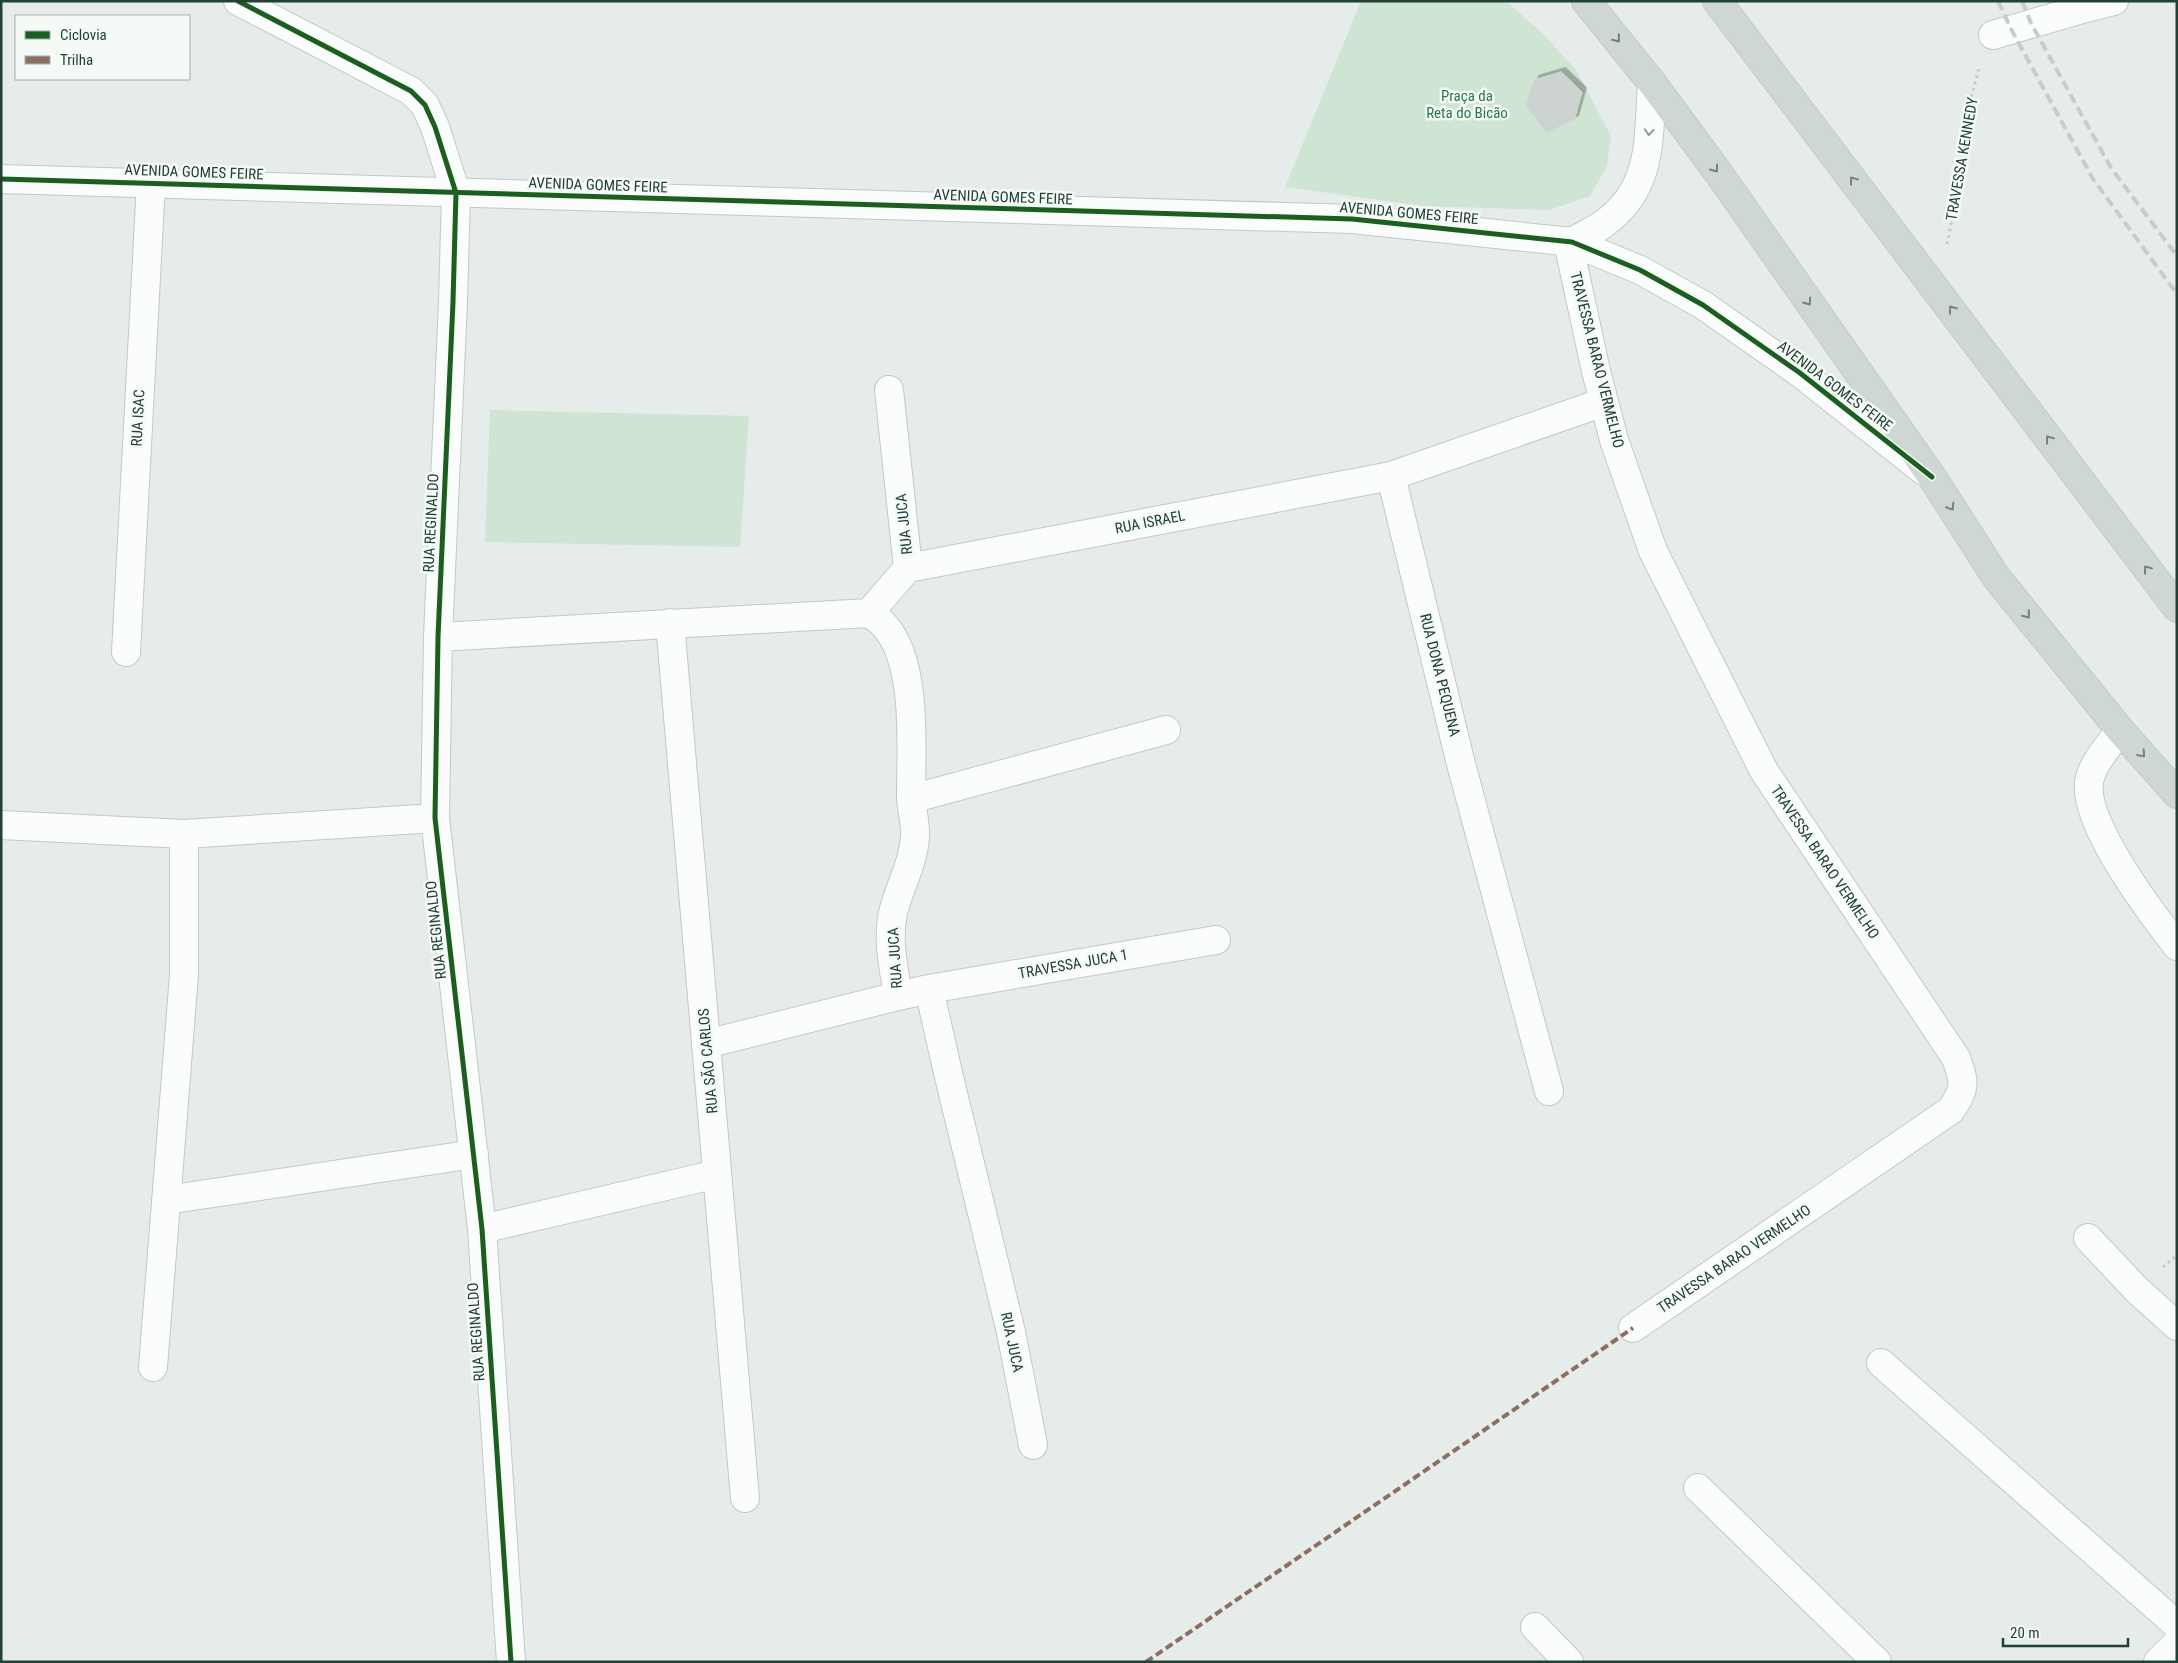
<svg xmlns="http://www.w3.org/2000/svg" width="2178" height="1663" font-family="'Roboto Condensed',sans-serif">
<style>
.green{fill:#cfe5d3}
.building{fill:#cdd3d0;stroke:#cfd5d2;filter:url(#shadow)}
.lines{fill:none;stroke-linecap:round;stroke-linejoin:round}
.street-casing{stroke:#c3c9c6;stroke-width:30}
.secondary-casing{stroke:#c1c9c6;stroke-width:30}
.primary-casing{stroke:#c2cbc7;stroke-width:30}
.path{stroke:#c2cbc6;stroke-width:3;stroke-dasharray:2.5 4;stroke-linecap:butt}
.street{stroke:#fbfcfc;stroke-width:28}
.secondary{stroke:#fbfcfc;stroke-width:28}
.primary{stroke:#ced7d4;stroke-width:28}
.rail{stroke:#c7cdca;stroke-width:4;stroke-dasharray:10 5;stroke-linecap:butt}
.quiet{stroke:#8d6e63;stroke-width:4;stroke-dasharray:8 4;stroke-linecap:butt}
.cycleway-casing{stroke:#f5faf7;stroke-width:8}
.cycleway{stroke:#1b5e20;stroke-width:5}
.oneway{stroke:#6f847d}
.oneway2{stroke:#8e9e98}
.labels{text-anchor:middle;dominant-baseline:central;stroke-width:5;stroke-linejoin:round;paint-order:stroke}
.park-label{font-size:15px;fill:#2a7a3f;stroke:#f5faf7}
.street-label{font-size:15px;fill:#224135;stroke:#f5faf7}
</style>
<defs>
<filter id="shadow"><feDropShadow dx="4.5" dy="-4.5" stdDeviation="0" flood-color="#0004"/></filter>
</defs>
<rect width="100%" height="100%" fill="#e6ece9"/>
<!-- green -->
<path class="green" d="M 1361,1 L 1506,1 L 1544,35 L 1576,70 L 1611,136 L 1607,166 L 1590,196 L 1549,210 L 1423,206 L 1285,187 Z
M 490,410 L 749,416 L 740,547 L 485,542 Z"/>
<!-- building -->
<path class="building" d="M 1561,72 L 1582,92 L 1574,120 L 1546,132 L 1526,106 L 1534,80 Z"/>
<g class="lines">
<!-- street casing -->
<g class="street-casing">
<path id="street" d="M 238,1 L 411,91 L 425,105 L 435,127 L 456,193 L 453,302 L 438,637 L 435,818 L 482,1229 L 511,1662
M 1993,35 L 2082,9 L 2114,1
M 1568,242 L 1596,371 L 1614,440 L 1653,551 L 1764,771 L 1956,1058 C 1965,1083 1966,1087 1951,1110 L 1633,1328
M 889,390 L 908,568 L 869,613 C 874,617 880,620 884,625 C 918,662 911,747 911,795 C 911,809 916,823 915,837 C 913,865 899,887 893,913 C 887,940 894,969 898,996 L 929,989 L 949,1077 L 1011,1332 L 1033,1445
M 908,568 L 1391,476
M 670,623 L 745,1498
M 438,637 L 869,613
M 126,652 L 151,183
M 2120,730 C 2110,745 2092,763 2089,782 C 2083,823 2151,913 2177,946
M 911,799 L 1166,730
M 1,825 L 184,834 L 435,818
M 929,989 L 1216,940
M 706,1044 L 898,996
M 1549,1091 L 1460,760 L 1391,476 L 1604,402
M 166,1200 L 474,1154
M 482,1229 L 717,1174
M 2088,1238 L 2137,1290 L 2177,1326
M 1881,1363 L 2177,1625
M 153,1367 L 184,975 L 184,834
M 1698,1488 L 1877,1662
M 1535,1627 L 1569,1662
M 2158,1662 L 2177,1643"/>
</g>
<!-- secondary casing -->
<g class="secondary-casing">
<path id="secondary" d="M 1,179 L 1352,219 L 1572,242 L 1640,270 L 1703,305 L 1800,373 L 1924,471
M 1572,242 C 1582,236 1593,231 1602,225 C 1654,189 1648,139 1652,83"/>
</g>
<!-- primary casing -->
<g class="primary-casing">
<path id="primary" d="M 1586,1 L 1652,83 L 1717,171 L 1932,477 L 1996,577 L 2120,730 L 2177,794
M 1717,1 L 2177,608"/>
</g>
<!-- path -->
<path class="path" d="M 1947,244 L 1955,205 L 1965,122 L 1979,68
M 2163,1267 L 2177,1255"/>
<!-- street -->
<use href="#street" class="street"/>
<!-- secondary -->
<use href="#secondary" class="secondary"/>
<!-- primary -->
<use href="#primary" class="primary"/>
<!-- rail -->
<path class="rail" d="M 1998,1 L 2011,29 L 2093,179 L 2177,294
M 2022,1 L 2031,23 L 2111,168 L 2177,256"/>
<!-- quiet -->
<path class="quiet" d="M 1146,1662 L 1633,1328"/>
<!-- cycleway casing -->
<g class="cycleway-casing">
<path id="cycleway" d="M 238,1 L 411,91 L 425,105 L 435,127 L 456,193 L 453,302 L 438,637 L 435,818 L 482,1229 L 511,1662
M 1,179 L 1352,219 L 1572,242 L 1640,270 L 1703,305 L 1800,373 L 1932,477"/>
</g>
<!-- cycleway -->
<use href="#cycleway" class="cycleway"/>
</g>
<!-- one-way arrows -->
<defs><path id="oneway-chevron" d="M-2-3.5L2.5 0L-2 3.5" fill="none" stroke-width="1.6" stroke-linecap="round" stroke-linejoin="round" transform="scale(1.25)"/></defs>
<g class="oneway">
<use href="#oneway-chevron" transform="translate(1617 39) rotate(51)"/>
<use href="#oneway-chevron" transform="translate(1715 169) rotate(54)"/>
<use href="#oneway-chevron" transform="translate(1853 180) rotate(-127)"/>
<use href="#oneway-chevron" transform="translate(1808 302) rotate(55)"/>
<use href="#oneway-chevron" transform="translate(1952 309) rotate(-127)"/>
<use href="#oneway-chevron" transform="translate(2049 439) rotate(-127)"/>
<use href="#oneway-chevron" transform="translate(1951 507) rotate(57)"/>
<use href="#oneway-chevron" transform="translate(2147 569) rotate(-127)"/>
<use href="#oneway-chevron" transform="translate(2027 615) rotate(51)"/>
<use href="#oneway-chevron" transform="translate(2142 754) rotate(49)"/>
</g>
<use class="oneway2" href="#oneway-chevron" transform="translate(1649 132) rotate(94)"/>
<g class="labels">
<!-- park labels -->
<g class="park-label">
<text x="1467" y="96">Praça da<tspan x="1467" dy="17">Reta do Bicão</tspan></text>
</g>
<!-- street labels -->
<g class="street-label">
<text transform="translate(1962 159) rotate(-80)">TRAVESSA KENNEDY</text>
<text transform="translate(194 172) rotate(2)">AVENIDA GOMES FEIRE</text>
<text transform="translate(598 185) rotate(2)">AVENIDA GOMES FEIRE</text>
<text transform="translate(1003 197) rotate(2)">AVENIDA GOMES FEIRE</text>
<text transform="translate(1409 213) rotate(5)">AVENIDA GOMES FEIRE</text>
<text transform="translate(1597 360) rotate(76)">TRAVESSA BARAO VERMELHO</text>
<text transform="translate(1835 386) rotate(37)">AVENIDA GOMES FEIRE</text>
<text transform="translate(138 418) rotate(-87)">RUA ISAC</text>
<text transform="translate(1150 522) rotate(-11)">RUA ISRAEL</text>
<text transform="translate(431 523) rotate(-87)">RUA REGINALDO</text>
<text transform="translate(904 524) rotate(-96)">RUA JUCA</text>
<text transform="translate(1440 675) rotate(76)">RUA DONA PEQUENA</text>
<text transform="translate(1825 862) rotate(56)">TRAVESSA BARAO VERMELHO</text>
<text transform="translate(436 930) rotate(-96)">RUA REGINALDO</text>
<text transform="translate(895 958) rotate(-94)">RUA JUCA</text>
<text transform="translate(1073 964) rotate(-10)">TRAVESSA JUCA 1</text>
<text transform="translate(708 1061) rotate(-95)">RUA SÃO CARLOS</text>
<text transform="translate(1734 1259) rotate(-34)">TRAVESSA BARAO VERMELHO</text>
<text transform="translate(476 1332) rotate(-94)">RUA REGINALDO</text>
<text transform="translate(1012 1342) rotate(78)">RUA JUCA</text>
</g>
</g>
<!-- border -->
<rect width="2178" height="1663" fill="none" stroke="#224135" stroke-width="5"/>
<!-- legend -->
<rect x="15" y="15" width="175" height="65" fill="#f5faf7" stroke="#a1b0a9"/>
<rect x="25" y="31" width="25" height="8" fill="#1b5e20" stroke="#a1b0a9"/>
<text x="60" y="40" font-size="15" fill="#224135">Ciclovia</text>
<rect x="25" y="56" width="25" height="8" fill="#8d6e63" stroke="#a1b0a9"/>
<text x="60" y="65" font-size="15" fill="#224135">Trilha</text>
<!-- scale -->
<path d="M2003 1638v8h125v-8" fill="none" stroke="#224135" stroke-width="2.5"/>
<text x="2010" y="1638" font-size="15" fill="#224135" stroke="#f5faf7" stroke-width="4" paint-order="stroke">20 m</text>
</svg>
